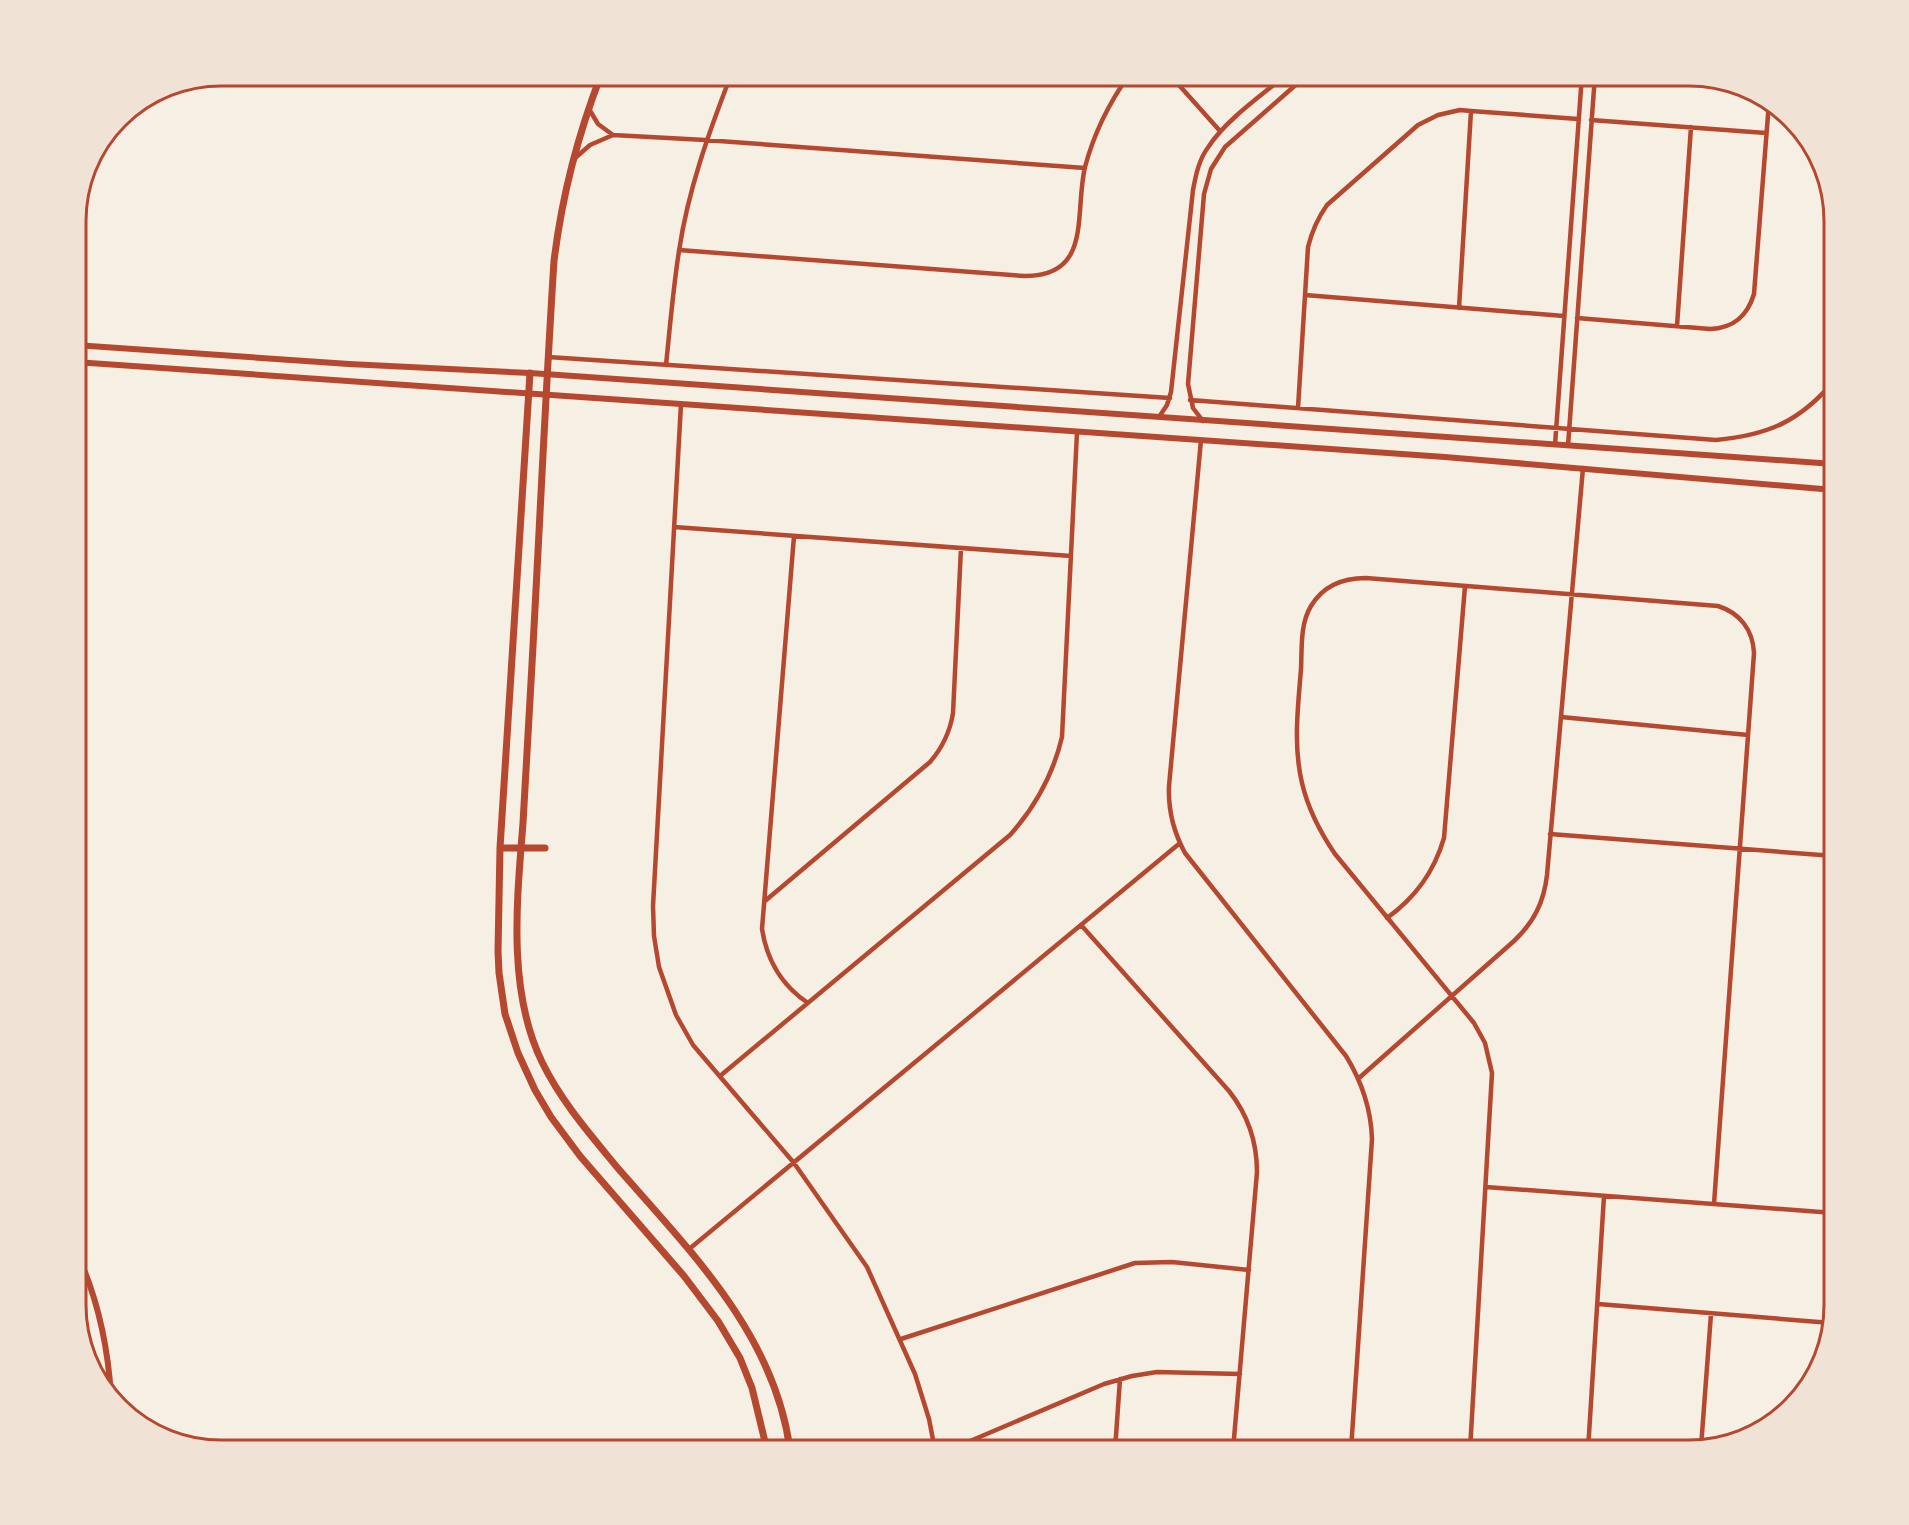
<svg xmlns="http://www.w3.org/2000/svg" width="1909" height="1525" font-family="Mulish,sans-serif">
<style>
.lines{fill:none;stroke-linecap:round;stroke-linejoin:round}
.minor{stroke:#b5482f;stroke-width:4.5}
.tertiary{stroke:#b5482f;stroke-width:6}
.secondary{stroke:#b5482f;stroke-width:7}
.rim{fill:none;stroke:#b5482f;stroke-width:3}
</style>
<rect width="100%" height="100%" fill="#f6efe4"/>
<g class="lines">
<!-- minor -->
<path class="minor" d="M 1170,75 L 1220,131
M 589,109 L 598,124 L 613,135
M 1591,120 L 1766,133
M 574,159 L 590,145 L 613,135 L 705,140 L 1085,168
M 679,250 L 1024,276 C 1093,277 1074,213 1085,167 C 1094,133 1109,103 1129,75
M 1305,295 L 1564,316
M 1459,308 L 1471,111
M 1577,318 L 1710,329 C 1733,328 1747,317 1754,294 L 1769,102
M 1677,326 L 1691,127
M 548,357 L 1170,398
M 666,365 C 670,327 673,289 679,251 C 688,190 709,132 731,75
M 1190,400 L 1716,440 C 1769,435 1800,421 1834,381
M 681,404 L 653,906 L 654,936 L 659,967 L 676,1015 L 693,1045 L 794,1163 L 867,1267 L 915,1374 L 929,1419 L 935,1450
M 1298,408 L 1308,247 C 1312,231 1317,219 1327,205 L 1418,125 L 1438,115 L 1460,110 L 1471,111 L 1578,119
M 1159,417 L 1167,405 L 1171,392 L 1193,190 C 1196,174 1199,159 1209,146 C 1226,120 1262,95 1286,75
M 1203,421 L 1193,408 L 1188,384 L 1204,194 L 1211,169 L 1225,147 L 1307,75
M 1201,440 L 1169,786 C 1168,810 1173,831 1185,853 L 1346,1056 C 1362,1082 1371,1108 1372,1139 L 1351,1450
M 1555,445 L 1582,75
M 1568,446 L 1595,75
M 674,527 L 1071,556
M 794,536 L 762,929 C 767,961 781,985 808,1003
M 1561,717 L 1748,735
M 1550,834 L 1834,856
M 765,901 L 930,762 C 943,747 950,732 953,713 L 961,548
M 1387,918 C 1416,897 1434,872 1444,838 L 1465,586
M 1081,925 L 1229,1091 C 1248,1115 1257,1141 1257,1172 L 1233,1450
M 720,1076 L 1010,835 C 1036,806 1053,775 1062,737 L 1077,432
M 1359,1078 L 1514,941 C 1534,922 1544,902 1547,875 L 1583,468
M 1486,1187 L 1834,1213
M 688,1250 L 1180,843
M 1598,1304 L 1831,1323
M 901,1339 L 1135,1263 L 1172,1262 L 1249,1270
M 1701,1447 L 1711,1314
M 949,1450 L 1104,1384 L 1132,1376 L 1157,1372 L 1240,1374
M 1115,1450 L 1120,1379
M 1470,1450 L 1492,1073 L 1485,1043 L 1474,1023 L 1335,854 C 1320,832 1308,809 1302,783 C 1293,745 1298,707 1301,669 C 1302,648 1300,624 1311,606 C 1323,586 1343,578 1366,578 L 1718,606 C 1740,613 1753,630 1754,653 L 1714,1204
M 1588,1450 L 1604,1196"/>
<!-- tertiary -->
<path class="tertiary" d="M 75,345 L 349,364 L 530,373 L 1834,464
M 75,362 L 1445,457 L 1834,490
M 75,1249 C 97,1295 108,1346 111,1396"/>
<!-- secondary -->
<path class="secondary" d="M 601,75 C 577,137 562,195 554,261 C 545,401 539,542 531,682 C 528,729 526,776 523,823 C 517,900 507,990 542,1062 C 561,1101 589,1133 616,1166 C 689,1250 775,1334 790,1450
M 530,373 L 500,848 L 498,951 L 499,973 L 505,1014 L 518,1053 L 535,1090 L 551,1117 L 580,1156 L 684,1276 L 718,1321 L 740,1358 L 752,1388 L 767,1450
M 500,848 L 545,848"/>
</g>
<!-- crop -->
<path d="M0 0H1909V1525H0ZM221 86H1689A135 135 0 0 1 1824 221V1305A135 135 0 0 1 1689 1440H221A135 135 0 0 1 86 1305V221A135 135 0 0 1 221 86Z" fill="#f1e2d6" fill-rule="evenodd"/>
<path class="rim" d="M221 86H1689A135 135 0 0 1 1824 221V1305A135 135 0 0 1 1689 1440H221A135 135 0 0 1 86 1305V221A135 135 0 0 1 221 86Z"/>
</svg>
